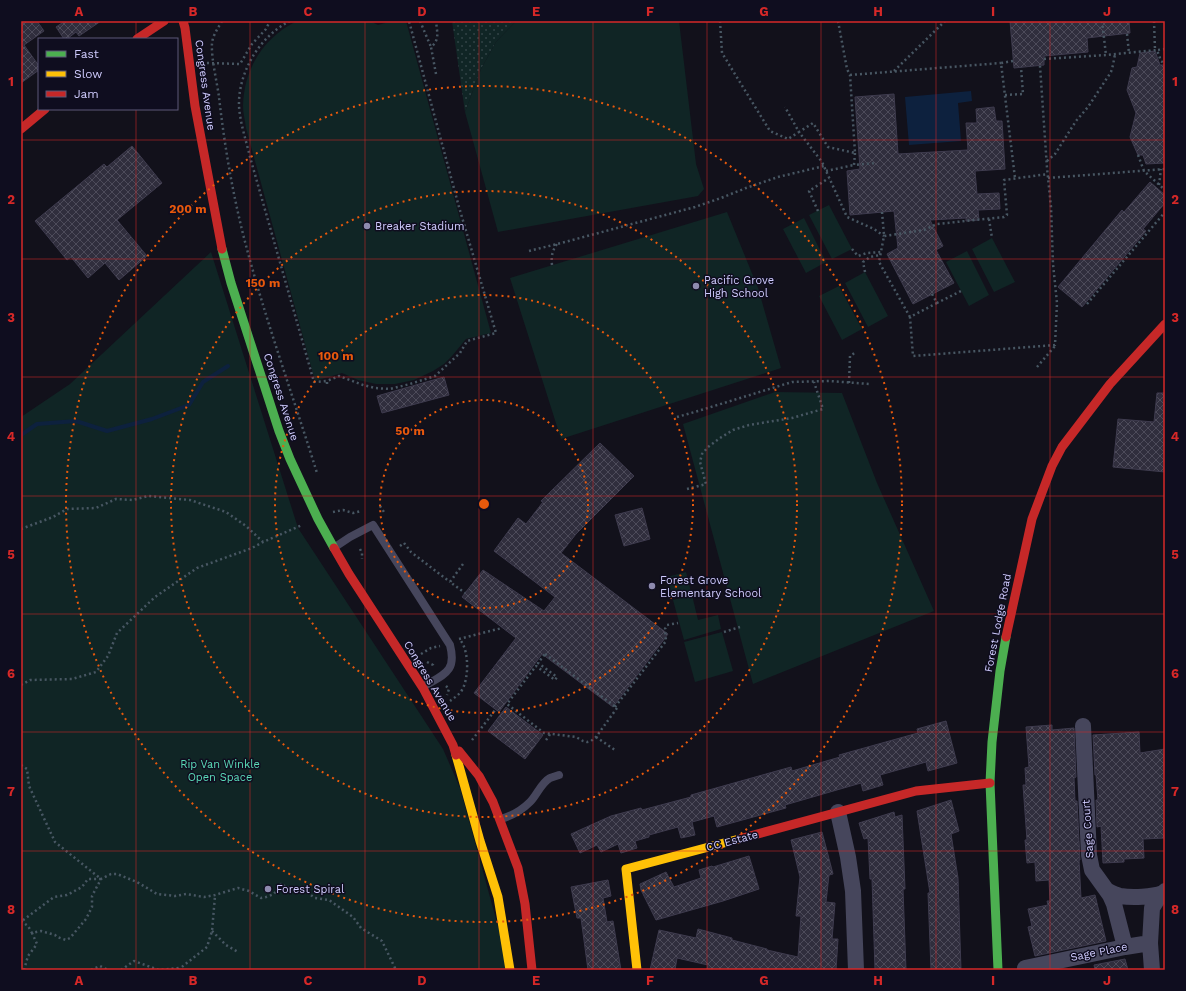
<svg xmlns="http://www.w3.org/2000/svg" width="1186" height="991" font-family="'Work Sans',sans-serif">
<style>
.grass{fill:url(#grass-dots)}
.green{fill:#102525}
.water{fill:#0d213e}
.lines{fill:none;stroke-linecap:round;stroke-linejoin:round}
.stream{stroke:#0d213e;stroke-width:4}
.building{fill:url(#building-cross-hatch);stroke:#3e3b4e}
.path{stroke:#485763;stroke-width:2.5;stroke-dasharray:2 3;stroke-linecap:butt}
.lane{stroke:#46465c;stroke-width:8}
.street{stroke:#46465c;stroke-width:16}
.fast{stroke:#4caf50;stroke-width:9}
.slow{stroke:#ffc107;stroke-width:9}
.jam{stroke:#c62828;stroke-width:9}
.grid{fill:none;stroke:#d62828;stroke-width:1;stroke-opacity:0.55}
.ring{fill:none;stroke:#e8590c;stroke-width:2;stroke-dasharray:2 4}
.poi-dot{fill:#8e8baf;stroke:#0f0d1f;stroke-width:1.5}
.labels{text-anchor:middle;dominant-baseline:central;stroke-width:3;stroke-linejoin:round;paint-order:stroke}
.street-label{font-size:11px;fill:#d0ccfe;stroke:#0f0d1f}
.poi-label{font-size:11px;fill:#d0ccfe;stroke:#0f0d1f;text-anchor:start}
.park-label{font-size:11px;fill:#5adbb8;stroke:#0f0d1f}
.centre{fill:#e8590c;stroke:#0f0d1f;stroke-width:2}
.ring-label{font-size:12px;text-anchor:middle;font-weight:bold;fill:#e8590c;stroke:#0f0d1f;stroke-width:3;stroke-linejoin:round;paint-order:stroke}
.neatline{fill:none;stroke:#d62828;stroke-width:1.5}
.grid-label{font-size:13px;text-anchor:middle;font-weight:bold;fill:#d62828}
</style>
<defs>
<pattern id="grass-dots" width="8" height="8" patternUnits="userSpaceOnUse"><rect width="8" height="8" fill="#102525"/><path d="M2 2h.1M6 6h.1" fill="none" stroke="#324346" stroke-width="1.8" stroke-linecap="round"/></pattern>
<pattern id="building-cross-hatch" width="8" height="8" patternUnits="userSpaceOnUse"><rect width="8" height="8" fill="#302e3d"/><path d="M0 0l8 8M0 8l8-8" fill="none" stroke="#4d4b5a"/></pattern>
</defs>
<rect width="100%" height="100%" fill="#12111b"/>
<!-- grass -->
<path class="grass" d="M 452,21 L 516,21 L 496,42 L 481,69 L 465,112 Z"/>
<!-- green -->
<path class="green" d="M 297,21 L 370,21 L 378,25 L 392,21 L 406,21 L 491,333 L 466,339 L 452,356 L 444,364 L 433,371 L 414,380 L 395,384 L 376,384 L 358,380 L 342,373 L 315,381 L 246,128 C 245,120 243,113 243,106 C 244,68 264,37 297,21 Z
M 516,21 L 679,21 L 696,164 L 704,189 L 698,196 L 498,232 L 465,112 L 481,69 L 496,42 Z
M 829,205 L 852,249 L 832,259 L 809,215 Z
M 727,212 L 758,288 L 781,368 L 561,439 L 510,278 Z
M 804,218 L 826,262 L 806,273 L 783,229 Z
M 992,238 L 1015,282 L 994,292 L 972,249 Z
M 967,251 L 989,295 L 969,306 L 946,262 Z
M 211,252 L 298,528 L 443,749 L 460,788 L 510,970 L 21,970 L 21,417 L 70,384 Z
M 865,272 L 888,316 L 868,327 L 845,283 Z
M 839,286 L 862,329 L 842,340 L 819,296 Z
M 775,392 L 842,393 L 877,483 L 934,611 L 753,684 L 683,424 Z
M 686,572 L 691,592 L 672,597 L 667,577 Z
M 692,595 L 698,620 L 718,615 L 721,629 L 684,640 L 673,600 Z
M 722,632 L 733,671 L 695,682 L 684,642 Z"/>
<!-- water -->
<path class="water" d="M 971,91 L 972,101 L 958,103 L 961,141 L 909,145 L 905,97 Z"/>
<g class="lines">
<!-- stream -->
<path class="stream" d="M 21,435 L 37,424 L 76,421 L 107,431 L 152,419 L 189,405 L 203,382 L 228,366"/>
</g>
<!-- building -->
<path class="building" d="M 21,21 L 37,21 L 44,31 L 24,45 L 39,66 L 39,70 L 21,83 Z
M 65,21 L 101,21 L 79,36 L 76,32 L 67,39 L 64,39 L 56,27 Z
M 1010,21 L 1129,21 L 1130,33 L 1087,38 L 1088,52 L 1044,56 L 1044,65 L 1014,68 Z
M 1155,51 L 1160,65 L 1165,65 L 1165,163 L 1146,164 L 1143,155 L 1138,155 L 1130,137 L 1136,113 L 1127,90 L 1132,68 L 1137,67 L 1140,53 Z
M 894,94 L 898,154 L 968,150 L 966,123 L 977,123 L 976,109 L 994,107 L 996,121 L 1002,121 L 1005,169 L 975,171 L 977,194 L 999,193 L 1000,209 L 978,210 L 979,220 L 966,221 L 966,218 L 930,220 L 943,246 L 936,250 L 954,283 L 913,304 L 887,254 L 898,248 L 894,211 L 850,215 L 847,171 L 860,169 L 855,97 Z
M 132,146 L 162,183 L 117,220 L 147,256 L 119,280 L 105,263 L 88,278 L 71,257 L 67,260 L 35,221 L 104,164 L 107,167 Z
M 1150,182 L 1165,195 L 1165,203 L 1143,229 L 1146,231 L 1082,307 L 1058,287 L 1122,210 L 1124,212 Z
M 444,377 L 449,395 L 382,413 L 377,396 Z
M 1157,393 L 1165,393 L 1165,472 L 1113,467 L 1118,419 L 1154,422 Z
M 600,443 L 634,476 L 576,534 L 561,553 L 668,634 L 613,707 L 542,654 L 499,712 L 474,693 L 516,638 L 462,597 L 483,570 L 544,611 L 555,597 L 494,551 L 518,518 L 526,524 L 543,502 L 541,501 Z
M 642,508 L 650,539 L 624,546 L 615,515 Z
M 506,707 L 543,735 L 525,759 L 488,731 Z
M 946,721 L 957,763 L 928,771 L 926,762 L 880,775 L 883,785 L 863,791 L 861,783 L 785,805 L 786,808 L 717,827 L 714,816 L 692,822 L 695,835 L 681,838 L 678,827 L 649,835 L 649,837 L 635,841 L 637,848 L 621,853 L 618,844 L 601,852 L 597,845 L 580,853 L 571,834 L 611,816 L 641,808 L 642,810 L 691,797 L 691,795 L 791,767 L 792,771 L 840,757 L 839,755 L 918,733 L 917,729 Z
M 1052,725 L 1052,730 L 1074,728 L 1076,777 L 1074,778 L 1075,801 L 1077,801 L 1080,860 L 1079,860 L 1081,898 L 1095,895 L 1106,941 L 1035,956 L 1028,927 L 1032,926 L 1028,909 L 1048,905 L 1047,901 L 1050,901 L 1049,880 L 1036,881 L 1035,862 L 1027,863 L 1025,840 L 1027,840 L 1023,785 L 1026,785 L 1025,768 L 1029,767 L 1026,727 Z
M 1139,732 L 1140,753 L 1165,749 L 1165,838 L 1143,839 L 1144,858 L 1124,859 L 1124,862 L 1103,863 L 1101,826 L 1097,827 L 1096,800 L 1098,800 L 1096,775 L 1095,775 L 1093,735 Z
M 951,800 L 959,831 L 951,834 L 958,878 L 961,970 L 931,970 L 928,893 L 930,893 L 917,811 Z
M 894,812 L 895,817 L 902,815 L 905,889 L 903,889 L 906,970 L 875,970 L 872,879 L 870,879 L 868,838 L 864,839 L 859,823 Z
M 822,832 L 833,874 L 829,875 L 826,902 L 835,903 L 832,939 L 838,939 L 836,970 L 707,970 L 708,965 L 677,958 L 675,970 L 650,970 L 659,930 L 696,938 L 698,929 L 732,938 L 732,940 L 767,949 L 767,950 L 798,957 L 801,916 L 796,916 L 800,877 L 791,840 Z
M 749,856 L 759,889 L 723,901 L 656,920 L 641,890 L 640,884 L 666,872 L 674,887 L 701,878 L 699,870 L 712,866 L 713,867 Z
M 608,880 L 611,896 L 603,898 L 607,922 L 613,921 L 621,970 L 588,970 L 581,918 L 577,918 L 571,887 Z
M 1125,959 L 1128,970 L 1095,970 L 1094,965 Z"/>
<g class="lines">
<!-- path -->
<path class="path" d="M 222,21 C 218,28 213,35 212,43 C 211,58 217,82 219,97 C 225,150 234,202 248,253 C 268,327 294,399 317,473
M 290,21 C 260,36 238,72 239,106 C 240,123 246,140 250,157 L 314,382 L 327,381
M 420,21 L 431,47
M 720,21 L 722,53 L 770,131 L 788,139 L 799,132 L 785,107
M 838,21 L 847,69 L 850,75 L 855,153 L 828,147 L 813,123 L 799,132 L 822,162 L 847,217 L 874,229 L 884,236
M 1102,21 L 1106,55
M 1154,21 L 1155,50
M 1127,34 L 1129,53
M 1165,49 L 1157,50 L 1161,61 L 1165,64
M 1044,59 L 1106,55 L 1157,50
M 1013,61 L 1001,63 L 1015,178
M 207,63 L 240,64 L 252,44 L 266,29 L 270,21
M 894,71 L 945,21
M 436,74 L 431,47 C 440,40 437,32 436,21
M 850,75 L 1001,63
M 1005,95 L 1023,94 L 1021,67
M 855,153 L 854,165 L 876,163
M 1138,155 L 1144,171 L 1165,190
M 1047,161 L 1055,154 L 1076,121 L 1088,107 L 1111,72 L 1113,65 L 1115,54
M 826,171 L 854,165
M 1048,178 L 1165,169
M 1159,185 L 1161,169
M 818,211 L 809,191 L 829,178
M 882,212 L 884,235
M 989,219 L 992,238
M 852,249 L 858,256 L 867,253 L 881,252
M 529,251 L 565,242 L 695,207 L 721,198 L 746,188 L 778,177 L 824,166
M 552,265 C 551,257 552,251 557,244
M 865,272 L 863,262 L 870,257 L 880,255
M 932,294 L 937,303 L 961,291
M 937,303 L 910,317 L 913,356 L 1055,345 L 1057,303 L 1053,264 L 1051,207 L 1047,168 L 1040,66
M 1087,304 L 1165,212
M 910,317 L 879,262 L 884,236 L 924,230 L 937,224 L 1004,217 L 1007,215 L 1004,180 L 1048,174
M 1037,367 L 1055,346
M 849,383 L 850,356 L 856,352
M 327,384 L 327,381 L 339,376 L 363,385 L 375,388 L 390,389 L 410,384 L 435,376 L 460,353 L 467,341 L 496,333 L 459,207 L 409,21
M 677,417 L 698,411 L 792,382 L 829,381 L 869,384
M 687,489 L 706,484 L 700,462 L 702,454 L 708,447 L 720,438 L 733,430 L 749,425 L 792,418 L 823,409 L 814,382
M 380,506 L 384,512
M 333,512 L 343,510 L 353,513 L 361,511
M 21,529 L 53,517 L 67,509 L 96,508 L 116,499 L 133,500 L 148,496 L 190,500 L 226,512 L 246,526 L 263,542
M 400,546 L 404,543 L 411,552 L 450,582
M 360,549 L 362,553 L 362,559
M 463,564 L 450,582 L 465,593
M 724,632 L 740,627
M 459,639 L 502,628
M 421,654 L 431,648 L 440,646
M 545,654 L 617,708 L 596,737 L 591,741 L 587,742 L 583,741 L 576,737 L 544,733 L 507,704 L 536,666 L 555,680 L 557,677 L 538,663 Z
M 427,662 L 433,665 L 434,668
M 21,685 L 30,680 L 72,679 L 96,672 L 108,656 L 117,633 L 155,597 L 197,568 L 252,548 L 263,542 L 302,525
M 446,686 L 449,689 L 447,695
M 450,701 C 454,698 459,695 462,690 C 469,678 469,652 461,641
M 615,707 L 666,641 L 665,629 L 667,625 L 678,623
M 596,737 L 615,750
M 472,740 L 496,709
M 546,740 L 549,736 L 550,734
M 21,765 L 27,769 L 29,786 L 55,842 L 101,879 L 88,879 L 82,887 L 67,895 L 54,897 L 22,921
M 21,921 L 28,926 L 32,933 L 41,931 L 55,935 L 57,937 L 66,940 L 70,938 L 86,919 L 92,907 L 92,896 L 101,879 L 111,874 L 117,874 L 137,882 L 157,894 L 175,896 L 186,894 L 204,897 L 215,895 L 238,888 L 249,891 L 261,898 L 266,897 L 274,894 L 281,884 L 283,884 L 285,887 L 305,891 L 315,898 L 329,900 L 353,917 L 361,928 L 382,941 L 396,970
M 212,931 L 226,945 L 238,952
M 24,970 L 28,956 L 37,944 L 32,933
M 91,970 L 100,966 L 108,970
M 121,970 L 134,961 L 159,970 L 179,968
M 178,970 L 207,947 L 212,931 L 215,896"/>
<!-- lane -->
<path class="lane" d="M 335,547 L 350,537 L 373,525 L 450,645 C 457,672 444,674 423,687
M 501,819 C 511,816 522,810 530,802 C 537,795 541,783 550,778 C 553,777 556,776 559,775"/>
<!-- street -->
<path class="street" d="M 1083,726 L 1089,855 L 1092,870 L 1110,895 L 1114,904 L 1125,947
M 838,812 L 848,857 L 853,891 L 856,970
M 1108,891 C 1112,893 1116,895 1120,896 C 1133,898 1152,897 1163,893
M 1025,968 L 1125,947 L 1150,943
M 1152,970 L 1150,943 L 1152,908 L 1157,900 L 1165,891"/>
<!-- fast -->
<path class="fast" d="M 222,249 L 231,283 L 279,431 L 290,459 L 318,519 L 334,548
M 998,970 L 990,783 L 992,742 L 1000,671 L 1006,637"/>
<!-- slow -->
<path class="slow" d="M 456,755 L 480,841 L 498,897 L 510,970
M 637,970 L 626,869 L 739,839"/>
<!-- jam -->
<path class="jam" d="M 183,21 L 185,28 L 195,106 L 222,249
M 137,39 L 164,21
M 21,129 L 45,109
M 334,548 L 349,574 L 423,688 L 453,745 L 456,755
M 1006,637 L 1032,519 L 1052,466 L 1062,447 L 1110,384 L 1165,324
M 459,751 L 479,776 L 493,802 L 518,868 L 525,904 L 532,970
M 739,839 L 916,791 L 990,783"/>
</g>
<!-- grid -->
<path class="grid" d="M 136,21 L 136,39M 250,21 L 250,970M 365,21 L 365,970M 479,21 L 479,970M 593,21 L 593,970M 707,21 L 707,970M 821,21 L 821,970M 936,21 L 936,970M 1050,21 L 1050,970M 136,109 L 136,970M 21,140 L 1165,140M 21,259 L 1165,259M 21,377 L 1165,377M 21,496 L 1165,496M 21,614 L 1165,614M 21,732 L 1165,732M 21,851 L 1165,851"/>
<!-- distance rings -->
<g class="ring">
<circle cx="484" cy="504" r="104"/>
<circle cx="484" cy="504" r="209"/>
<circle cx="484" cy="504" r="313"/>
<circle cx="484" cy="504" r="418"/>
</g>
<!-- markers -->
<g class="poi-dot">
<circle cx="367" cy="226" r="4"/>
<circle cx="696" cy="286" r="4"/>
<circle cx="652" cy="586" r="4"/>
<circle cx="268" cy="889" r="4"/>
</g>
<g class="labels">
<!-- street labels -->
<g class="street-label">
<text transform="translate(205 85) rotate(82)">Congress Avenue</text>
<text transform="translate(281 397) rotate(72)">Congress Avenue</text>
<text transform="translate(998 623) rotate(-79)">Forest Lodge Road</text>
<text transform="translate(430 681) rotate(59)">Congress Avenue</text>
<text transform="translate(1088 829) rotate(-94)">Sage Court</text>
<text transform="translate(732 841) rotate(-15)">CC Estate</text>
<text transform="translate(1099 952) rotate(-11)">Sage Place</text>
</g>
<!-- poi labels -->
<g class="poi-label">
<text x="375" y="226">Breaker Stadium</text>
<text x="704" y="280">Pacific Grove<tspan x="704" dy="13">High School</tspan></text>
<text x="660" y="580">Forest Grove<tspan x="660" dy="13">Elementary School</tspan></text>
<text x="276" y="889">Forest Spiral</text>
</g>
<!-- park labels -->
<g class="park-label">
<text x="220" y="764">Rip Van Winkle<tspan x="220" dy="13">Open Space</tspan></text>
</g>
</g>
<circle cx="484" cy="504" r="6" class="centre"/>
<g class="ring-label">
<text x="188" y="213">200 m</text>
<text x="263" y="287">150 m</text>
<text x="336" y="360">100 m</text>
<text x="410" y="435">50 m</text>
</g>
<!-- border -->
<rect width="1186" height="991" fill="none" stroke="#0f0d1f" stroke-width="44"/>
<!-- legend -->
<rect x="38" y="38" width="140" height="72" fill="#0f0d1f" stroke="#5c5978"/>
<rect x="46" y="51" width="20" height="6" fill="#4caf50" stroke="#5c5978"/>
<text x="74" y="58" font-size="12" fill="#d0ccfe">Fast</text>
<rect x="46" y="71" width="20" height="6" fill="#ffc107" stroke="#5c5978"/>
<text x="74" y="78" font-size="12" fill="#d0ccfe">Slow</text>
<rect x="46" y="91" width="20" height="6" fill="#c62828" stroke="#5c5978"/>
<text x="74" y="98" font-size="12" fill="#d0ccfe">Jam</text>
<rect x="22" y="22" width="1142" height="947" class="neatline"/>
<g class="grid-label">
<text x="79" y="16">A</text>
<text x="193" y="16">B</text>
<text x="308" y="16">C</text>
<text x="422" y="16">D</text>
<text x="536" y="16">E</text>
<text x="650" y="16">F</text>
<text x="764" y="16">G</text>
<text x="878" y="16">H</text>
<text x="993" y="16">I</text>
<text x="1107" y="16">J</text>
<text x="11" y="86">1</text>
<text x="1175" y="86">1</text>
<text x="11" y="204">2</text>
<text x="1175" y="204">2</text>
<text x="11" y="322">3</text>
<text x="1175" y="322">3</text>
<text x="11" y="441">4</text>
<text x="1175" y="441">4</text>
<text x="11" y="559">5</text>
<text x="1175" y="559">5</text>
<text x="11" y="678">6</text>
<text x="1175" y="678">6</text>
<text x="11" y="796">7</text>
<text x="1175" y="796">7</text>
<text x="11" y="914">8</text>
<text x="1175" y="914">8</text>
<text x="79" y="985">A</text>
<text x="193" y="985">B</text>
<text x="308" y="985">C</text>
<text x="422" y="985">D</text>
<text x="536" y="985">E</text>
<text x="650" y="985">F</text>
<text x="764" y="985">G</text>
<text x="878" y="985">H</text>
<text x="993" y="985">I</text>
<text x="1107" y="985">J</text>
</g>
</svg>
